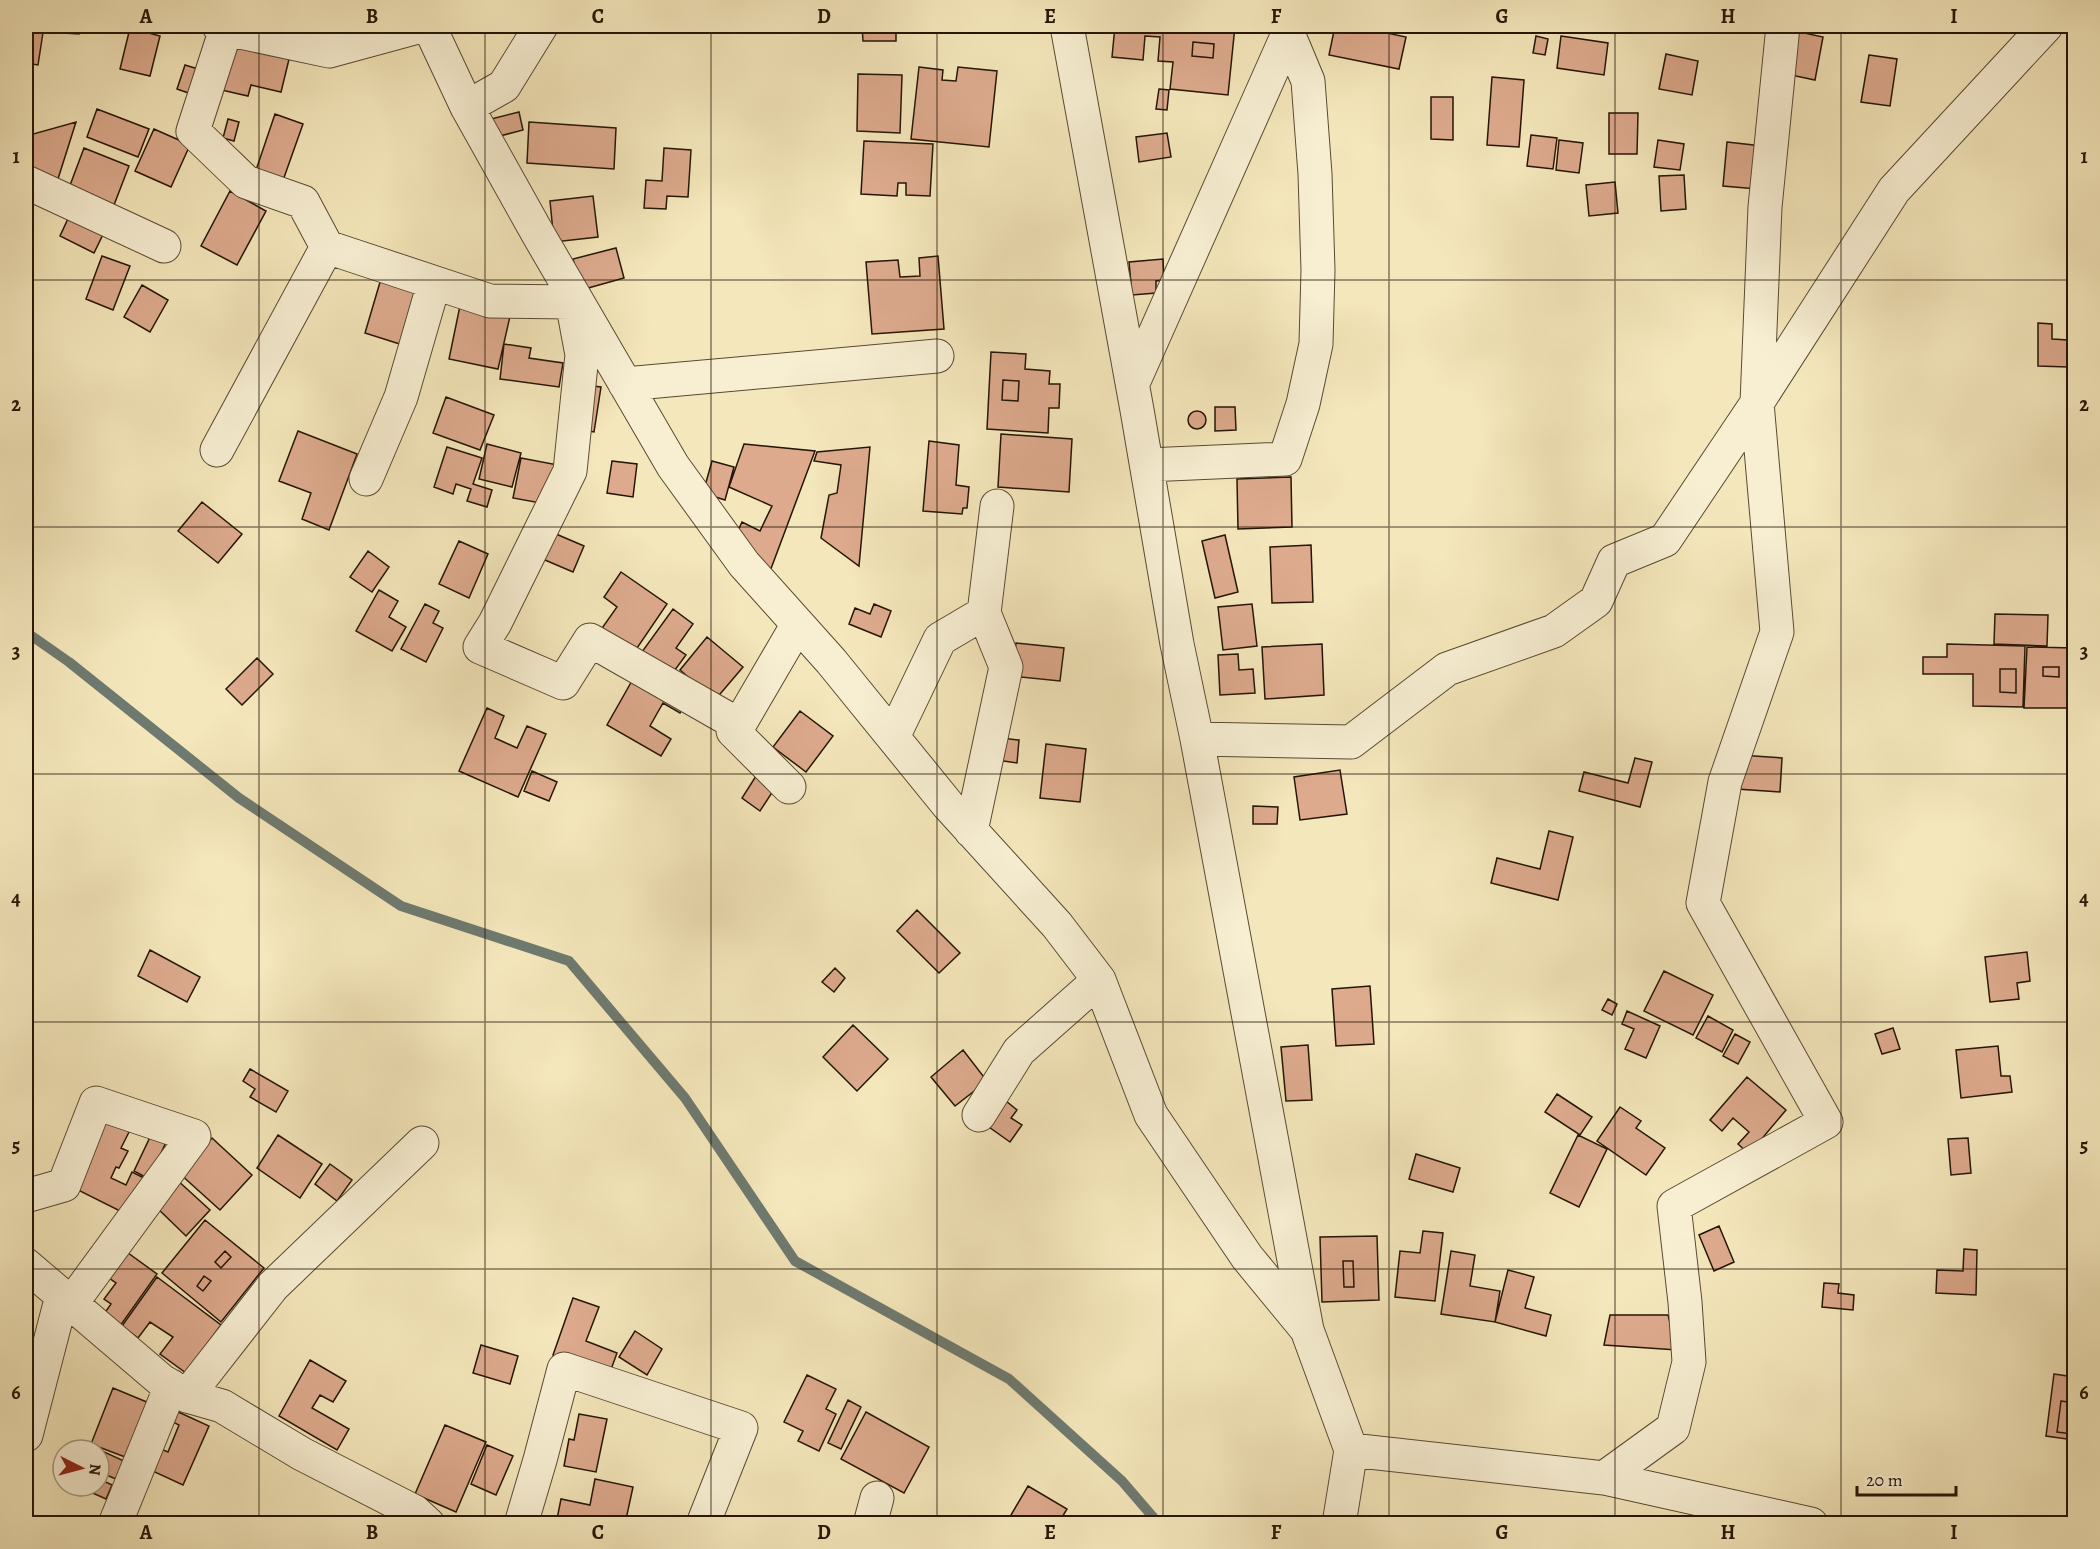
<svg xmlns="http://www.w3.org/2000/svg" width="2100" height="1549" font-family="Alegreya,serif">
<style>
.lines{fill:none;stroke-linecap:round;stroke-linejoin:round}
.stream{stroke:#6e7a70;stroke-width:10}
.building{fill:#ddaa8d;stroke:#251505;stroke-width:1.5;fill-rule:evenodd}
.minor-casing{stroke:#594a32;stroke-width:35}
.minor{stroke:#f8efd3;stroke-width:33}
.grid{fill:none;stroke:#251505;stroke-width:1.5;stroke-opacity:0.55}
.neatline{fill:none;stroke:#251505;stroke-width:2}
.grid-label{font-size:20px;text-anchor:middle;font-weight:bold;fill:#251505}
</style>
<rect width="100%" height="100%" fill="#f4e7bb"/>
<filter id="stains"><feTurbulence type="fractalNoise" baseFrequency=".00333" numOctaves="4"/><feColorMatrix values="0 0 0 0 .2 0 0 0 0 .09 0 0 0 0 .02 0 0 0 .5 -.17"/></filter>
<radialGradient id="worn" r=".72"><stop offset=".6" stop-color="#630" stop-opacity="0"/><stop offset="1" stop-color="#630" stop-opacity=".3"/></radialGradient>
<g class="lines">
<!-- stream -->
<path class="stream" d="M 26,632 L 69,662 L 239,798 L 401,906 L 569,961 L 685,1098 L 795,1261 L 1009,1379 L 1122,1481 L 1159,1524"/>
</g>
<!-- building -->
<path class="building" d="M 26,26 L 44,26 L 38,65 L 26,63 Z
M 64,26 L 80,26 L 79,34 L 63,33 Z
M 862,26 L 896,26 L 896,41 L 863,41 Z
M 1115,26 L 1235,26 L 1228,95 L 1170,89 L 1173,62 L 1158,61 L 1160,37 L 1145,36 L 1143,60 L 1112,57 ZM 1193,42 L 1214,44 L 1213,58 L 1192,56 Z
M 1335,26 L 1354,26 L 1406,37 L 1399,69 L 1329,55 Z
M 130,28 L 160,36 L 150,76 L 120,69 Z
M 1795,31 L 1823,37 L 1815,80 L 1786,74 Z
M 231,32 L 292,47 L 281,92 L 251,85 L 248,96 L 217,89 Z
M 1536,36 L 1548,39 L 1545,55 L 1533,53 Z
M 1561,36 L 1608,43 L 1604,75 L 1557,68 Z
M 1193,42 L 1214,44 L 1213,58 L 1192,56 Z
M 1666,54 L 1698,61 L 1692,95 L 1659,89 Z
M 1869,55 L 1897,59 L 1890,106 L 1861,102 Z
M 185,65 L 208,72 L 200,97 L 177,89 Z
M 919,67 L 943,70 L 942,80 L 956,81 L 958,67 L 997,71 L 989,147 L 911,139 Z
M 858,74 L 902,75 L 900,133 L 857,131 Z
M 1492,77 L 1524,80 L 1519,147 L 1487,145 Z
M 1159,89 L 1169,90 L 1167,110 L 1156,109 Z
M 1431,97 L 1453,97 L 1453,140 L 1431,139 Z
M 97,109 L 149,129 L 138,157 L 87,137 Z
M 519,112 L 523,130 L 496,137 L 491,119 Z
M 1609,113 L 1638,113 L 1637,154 L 1609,154 Z
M 275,114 L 303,124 L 281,186 L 254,176 Z
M 228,119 L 239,122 L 234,141 L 223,138 Z
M 76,122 L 57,182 L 26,172 L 26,136 Z
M 529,122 L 616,128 L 614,169 L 527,163 Z
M 154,129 L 190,145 L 171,187 L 135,171 Z
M 1167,133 L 1171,157 L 1139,162 L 1136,137 Z
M 1531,135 L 1557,138 L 1553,169 L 1527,166 Z
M 1559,140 L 1583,143 L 1579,173 L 1556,170 Z
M 1658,140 L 1684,144 L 1680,170 L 1654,167 Z
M 864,141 L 933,144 L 930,196 L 906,195 L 906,183 L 898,183 L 897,196 L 861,194 Z
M 1727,142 L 1762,146 L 1757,189 L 1723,186 Z
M 84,148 L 129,166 L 114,205 L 69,188 Z
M 664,148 L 691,150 L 688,197 L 667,196 L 666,209 L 644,208 L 646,180 L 662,181 Z
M 1684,175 L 1686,209 L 1661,211 L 1659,176 Z
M 1615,182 L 1618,213 L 1589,216 L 1586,185 Z
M 230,191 L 266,211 L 237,265 L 201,246 Z
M 593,196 L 598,237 L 554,242 L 550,201 Z
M 73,208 L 108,224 L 94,253 L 60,236 Z
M 616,248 L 624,278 L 581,290 L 573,259 Z
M 102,256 L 130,266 L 113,310 L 86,299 Z
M 938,256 L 944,329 L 872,334 L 866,262 L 898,260 L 900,277 L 920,276 L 919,258 Z
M 1163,259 L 1164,280 L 1156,281 L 1156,293 L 1132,295 L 1129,262 Z
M 383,272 L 424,285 L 406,346 L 365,333 Z
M 142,285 L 168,300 L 150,332 L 124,317 Z
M 461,301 L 511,312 L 498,369 L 449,359 Z
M 2038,323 L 2052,324 L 2052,339 L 2068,340 L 2068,367 L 2038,366 Z
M 504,344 L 531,348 L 529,358 L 563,363 L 559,387 L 500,379 Z
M 991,352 L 1026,354 L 1025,369 L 1050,371 L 1049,384 L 1060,384 L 1059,408 L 1049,408 L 1048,433 L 987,429 ZM 1003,380 L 1019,381 L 1018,401 L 1002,400 Z
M 1003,380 L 1019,381 L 1018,401 L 1002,400 Z
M 583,385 L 601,387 L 594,432 L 577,429 Z
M 446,397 L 494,415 L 480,450 L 433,433 Z
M 1215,407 L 1235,407 L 1236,430 L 1215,431 Z
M1188 420a9 9 0 1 1 18 0a9 9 0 1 1-18 0Z
M 298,431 L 357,454 L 329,530 L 302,519 L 311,493 L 279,481 Z
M 1001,434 L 1072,439 L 1069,492 L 998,487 Z
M 929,441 L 959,445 L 956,485 L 969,487 L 967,508 L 963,508 L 962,514 L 923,511 Z
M 487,444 L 521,453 L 512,487 L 479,479 Z
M 744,444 L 815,451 L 769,574 L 733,542 L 742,522 L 760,531 L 772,506 L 729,487 Z
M 447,447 L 482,458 L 473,484 L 492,490 L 487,507 L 467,501 L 471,489 L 456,484 L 453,494 L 434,487 Z
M 870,447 L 859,566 L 821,538 L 829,495 L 837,493 L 841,465 L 814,461 L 817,452 Z
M 521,458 L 558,465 L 551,505 L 513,498 Z
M 612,461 L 637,464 L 633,497 L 607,493 Z
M 712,461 L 734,467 L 725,500 L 703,493 Z
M 1291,477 L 1292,527 L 1238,529 L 1237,479 Z
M 202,502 L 242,534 L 218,563 L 178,531 Z
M 549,531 L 584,546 L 573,572 L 538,557 Z
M 1225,535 L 1238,592 L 1215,598 L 1202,541 Z
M 459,541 L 488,554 L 469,598 L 439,584 Z
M 1311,545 L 1313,602 L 1272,603 L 1270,547 Z
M 368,551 L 389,567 L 372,592 L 350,577 Z
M 621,572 L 667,604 L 633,654 L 600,631 L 617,607 L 604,597 Z
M 379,590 L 398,601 L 389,617 L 406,627 L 392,651 L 356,631 Z
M 425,604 L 439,611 L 433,623 L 443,628 L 426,662 L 401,649 Z
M 874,604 L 891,611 L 881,637 L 849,624 L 855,608 L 870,614 Z
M 1252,604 L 1257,646 L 1223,650 L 1218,607 Z
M 673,609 L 693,624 L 676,648 L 686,655 L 669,678 L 639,656 Z
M 1995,614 L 2048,615 L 2047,646 L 1994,644 Z
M 707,637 L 743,667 L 715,700 L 680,670 Z
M 1016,643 L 1064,648 L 1060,681 L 1012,676 Z
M 1322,644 L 1324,695 L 1265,699 L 1262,647 Z
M 1947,644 L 2025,646 L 2023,707 L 1973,706 L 1973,674 L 1923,674 L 1923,657 L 1947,657 ZM 2000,669 L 2016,669 L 2016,693 L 2000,692 Z
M 2027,647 L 2074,648 L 2074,670 L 2072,670 L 2072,681 L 2074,681 L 2074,708 L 2024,708 ZM 2043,667 L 2059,667 L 2059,677 L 2043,676 Z
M 1238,654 L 1239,670 L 1253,669 L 1255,693 L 1220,695 L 1218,655 Z
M 257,658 L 273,674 L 242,705 L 226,689 Z
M 2043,667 L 2059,667 L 2059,677 L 2043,676 Z
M 2000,669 L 2016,669 L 2016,693 L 2000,692 Z
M 637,672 L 687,700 L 680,713 L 663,703 L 650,726 L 671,739 L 661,756 L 607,725 Z
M 487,708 L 504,716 L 495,738 L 517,748 L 527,726 L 546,734 L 518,797 L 459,771 Z
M 800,711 L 833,736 L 806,772 L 773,747 Z
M 993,737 L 1019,740 L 1017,763 L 990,759 Z
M 1046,744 L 1086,749 L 1080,802 L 1040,798 Z
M 1740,755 L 1782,758 L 1780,792 L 1737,789 Z
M 1635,758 L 1652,762 L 1640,807 L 1579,791 L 1584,772 L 1628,783 Z
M 1340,770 L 1347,814 L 1300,820 L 1294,777 Z
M 532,771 L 557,782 L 549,801 L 524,791 Z
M 756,776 L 775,788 L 760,811 L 742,798 Z
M 1253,806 L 1278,807 L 1277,824 L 1253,824 Z
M 1549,831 L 1573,837 L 1558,900 L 1491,883 L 1497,858 L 1540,869 Z
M 917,910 L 960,953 L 939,973 L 897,931 Z
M 150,950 L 200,977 L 187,1002 L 138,976 Z
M 2027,952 L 2030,981 L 2017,983 L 2019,999 L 1990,1002 L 1985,957 Z
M 835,968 L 845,978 L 834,992 L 822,982 Z
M 1664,971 L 1713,995 L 1693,1035 L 1644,1011 Z
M 1370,986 L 1374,1044 L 1336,1046 L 1332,989 Z
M 1608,999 L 1617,1004 L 1612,1015 L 1602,1010 Z
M 1627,1011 L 1660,1026 L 1646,1058 L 1625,1049 L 1634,1029 L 1622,1024 Z
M 1708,1016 L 1733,1030 L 1722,1052 L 1696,1038 Z
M 853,1025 L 888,1059 L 857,1091 L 823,1057 Z
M 1893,1028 L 1900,1049 L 1882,1054 L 1875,1034 Z
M 1735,1034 L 1750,1042 L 1738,1064 L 1723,1056 Z
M 1308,1045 L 1312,1100 L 1286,1101 L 1281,1047 Z
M 1998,1046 L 2001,1076 L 2010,1076 L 2012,1092 L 1961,1098 L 1956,1050 Z
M 963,1050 L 987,1081 L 955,1106 L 931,1077 Z
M 250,1069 L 288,1091 L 276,1112 L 250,1097 L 255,1089 L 243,1081 Z
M 1747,1077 L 1786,1110 L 1749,1154 L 1738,1144 L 1749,1132 L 1733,1118 L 1722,1131 L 1710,1120 Z
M 1557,1094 L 1592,1117 L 1580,1135 L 1545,1112 Z
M 1001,1097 L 1017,1110 L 1011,1118 L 1022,1125 L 1010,1142 L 982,1122 Z
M 1620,1107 L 1641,1121 L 1636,1128 L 1665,1148 L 1646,1175 L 1597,1141 Z
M 106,1111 L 133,1124 L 121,1148 L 128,1151 L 119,1168 L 116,1167 L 111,1178 L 126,1185 L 132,1172 L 146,1179 L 128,1215 L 70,1186 Z
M 152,1133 L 167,1140 L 149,1179 L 134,1171 Z
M 278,1135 L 322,1164 L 300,1198 L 257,1168 Z
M 1578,1135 L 1607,1149 L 1579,1207 L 1550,1193 Z
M 212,1138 L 252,1175 L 220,1210 L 179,1173 Z
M 1968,1138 L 1971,1173 L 1951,1175 L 1948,1139 Z
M 1416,1154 L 1460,1168 L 1453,1192 L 1409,1179 Z
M 330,1164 L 352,1180 L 337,1201 L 315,1184 Z
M 176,1179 L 210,1210 L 186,1236 L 153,1204 Z
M 205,1220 L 264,1268 L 221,1322 L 162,1273 ZM 225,1251 L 231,1257 L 221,1268 L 215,1262 ZM 204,1276 L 211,1281 L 203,1291 L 197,1286 Z
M 1719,1226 L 1734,1262 L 1714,1271 L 1699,1235 Z
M 1423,1231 L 1443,1233 L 1435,1301 L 1395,1297 L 1400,1251 L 1420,1253 Z
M 1377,1236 L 1379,1300 L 1322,1302 L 1320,1237 ZM 1343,1261 L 1353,1261 L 1354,1287 L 1344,1287 Z
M 1964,1249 L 1977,1250 L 1976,1295 L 1936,1293 L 1937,1270 L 1963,1271 Z
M 124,1250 L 157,1274 L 120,1326 L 104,1314 L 111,1304 L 104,1299 L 116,1283 L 106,1276 Z
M 225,1251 L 231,1257 L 221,1268 L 215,1262 Z
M 1451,1251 L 1475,1255 L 1470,1286 L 1500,1291 L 1495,1322 L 1441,1314 Z
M 1343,1261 L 1353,1261 L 1354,1287 L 1344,1287 Z
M 1508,1270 L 1534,1277 L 1525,1308 L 1551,1315 L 1546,1336 L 1495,1322 Z
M 204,1276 L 211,1281 L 203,1291 L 197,1286 Z
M 157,1277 L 221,1325 L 186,1373 L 160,1354 L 173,1337 L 150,1322 L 138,1338 L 122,1326 Z
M 1824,1283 L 1839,1284 L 1838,1293 L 1854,1295 L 1853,1310 L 1822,1307 Z
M 573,1298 L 599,1307 L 586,1341 L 617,1353 L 609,1375 L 553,1355 Z
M 1610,1315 L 1668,1315 L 1677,1350 L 1604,1345 Z
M 635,1331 L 662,1349 L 647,1375 L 619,1357 Z
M 481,1345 L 518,1356 L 510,1384 L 473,1373 Z
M 310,1360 L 346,1381 L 333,1402 L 320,1395 L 312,1408 L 349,1429 L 337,1450 L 279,1416 Z
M 2054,1374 L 2074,1377 L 2074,1403 L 2061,1401 L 2057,1432 L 2072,1434 L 2074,1412 L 2074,1440 L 2046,1436 Z
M 807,1375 L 836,1389 L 826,1409 L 836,1414 L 819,1451 L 798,1441 L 803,1431 L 784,1422 Z
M 113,1388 L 154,1405 L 133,1460 L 91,1444 Z
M 848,1400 L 861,1407 L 841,1449 L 828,1443 Z
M 2061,1401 L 2074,1403 L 2072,1434 L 2057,1432 Z
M 174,1410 L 209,1426 L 183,1485 L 146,1468 L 156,1447 L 168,1452 L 179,1425 L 169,1420 Z
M 866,1412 L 929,1447 L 904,1493 L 841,1459 Z
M 579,1414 L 607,1419 L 596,1472 L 564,1466 L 569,1439 L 574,1440 Z
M 445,1425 L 486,1442 L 456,1512 L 415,1494 Z
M 487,1445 L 513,1456 L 496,1495 L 471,1484 Z
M 91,1446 L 124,1461 L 116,1479 L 104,1474 L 108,1463 L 100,1460 L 99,1462 L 99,1450 L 89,1450 Z
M 99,1479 L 112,1485 L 106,1499 L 77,1486 L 99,1486 Z
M 595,1479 L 633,1487 L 625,1524 L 556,1524 L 561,1499 L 590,1505 Z
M 1028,1486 L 1067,1509 L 1058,1524 L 1025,1524 L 1011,1515 Z"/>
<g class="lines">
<!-- minor casing -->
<g class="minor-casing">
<path id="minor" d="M 219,26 L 226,29 L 329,51 L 421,26
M 429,26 L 467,107 L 538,234 L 673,466 L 744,564 L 831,661 L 948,805 L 1057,925 L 1099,980 L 1151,1115 L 1247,1257 L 1307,1330
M 1067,26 L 1137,410 L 1177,644 L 1197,739 L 1307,1330 L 1351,1450 L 1339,1524
M 226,29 L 193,131 L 246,182 L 303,202 L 327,247
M 467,107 L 504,86 L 541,26
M 26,182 L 164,246
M 574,312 L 582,355 L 570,471 L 495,623 L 480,647 L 563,683 L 590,640 L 739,725
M 1133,383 L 1288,34
M 625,384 L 937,356
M 217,450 L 327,247 L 490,301 L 572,302
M 1147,465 L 1285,459 L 1303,404 L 1316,344 L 1318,270 L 1315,174 L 1308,81 L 1285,26
M 366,479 L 401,397 L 434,283
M 893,737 L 940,639 L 984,613 L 997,506
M 1197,739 L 1351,742 L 1447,669 L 1554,631 L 1596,601 L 1614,561 L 1665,540 L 1757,403 L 1894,190 L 2046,26
M 789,787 L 733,731 L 739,725 L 798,624
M 971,831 L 1006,667 L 984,613
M 979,1115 L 1019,1051 L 1099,980
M 26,1196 L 64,1185 L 96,1103 L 194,1136 L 71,1304
M 26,1265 L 162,1381 L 187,1396 L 222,1406 L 302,1454 L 415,1512 L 428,1524
M 187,1396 L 273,1286 L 422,1143
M 26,1435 L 62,1296
M 1351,1450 L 1604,1478 L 1811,1524
M 1604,1478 L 1673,1428 L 1689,1362 L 1685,1302 L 1674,1206 L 1826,1122 L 1703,903 L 1725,782 L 1777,632 L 1757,403 L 1765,207 L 1783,26
M 115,1524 L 171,1386
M 521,1524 L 540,1460 L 564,1369 L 741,1428 L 703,1524
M 870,1524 L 877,1498"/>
</g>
<!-- minor -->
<use href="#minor" class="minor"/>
</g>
<!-- grid -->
<path class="grid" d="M 259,26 L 259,1524M 485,26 L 485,1524M 711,26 L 711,1524M 937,26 L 937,1524M 1163,26 L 1163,1524M 1389,26 L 1389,1524M 1615,26 L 1615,1524M 1841,26 L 1841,1524M 26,280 L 2074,280M 26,527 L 2074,527M 26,774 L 2074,774M 26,1022 L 2074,1022M 26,1269 L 2074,1269"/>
<!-- margin -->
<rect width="2100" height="1549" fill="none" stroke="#f4e7bb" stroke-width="66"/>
<!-- north arrow -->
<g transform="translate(81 1468) rotate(96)"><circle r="28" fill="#f8efd3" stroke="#a49881" stroke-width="1.5"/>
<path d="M0-4.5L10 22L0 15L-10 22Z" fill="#8f2418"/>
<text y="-9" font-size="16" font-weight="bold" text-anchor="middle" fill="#251505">N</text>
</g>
<!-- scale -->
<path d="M1857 1486v9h99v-9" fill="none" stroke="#251505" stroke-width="3"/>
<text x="1866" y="1486" font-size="18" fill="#251505" stroke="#f8efd3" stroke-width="4.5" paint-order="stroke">20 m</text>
<rect x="33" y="33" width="2034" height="1483" class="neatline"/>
<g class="grid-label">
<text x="146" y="23">A</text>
<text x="372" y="23">B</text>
<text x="598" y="23">C</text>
<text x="824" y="23">D</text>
<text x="1050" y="23">E</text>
<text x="1276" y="23">F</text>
<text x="1502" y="23">G</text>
<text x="1728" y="23">H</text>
<text x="1954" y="23">I</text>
<text x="16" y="163">1</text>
<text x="2084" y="163">1</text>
<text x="16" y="411">2</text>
<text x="2084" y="411">2</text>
<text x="16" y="658">3</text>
<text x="2084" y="658">3</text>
<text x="16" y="905">4</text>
<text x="2084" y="905">4</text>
<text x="16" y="1152">5</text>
<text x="2084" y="1152">5</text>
<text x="16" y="1399">6</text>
<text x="2084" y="1399">6</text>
<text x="146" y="1539">A</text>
<text x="372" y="1539">B</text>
<text x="598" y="1539">C</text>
<text x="824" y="1539">D</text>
<text x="1050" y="1539">E</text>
<text x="1276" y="1539">F</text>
<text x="1502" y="1539">G</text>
<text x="1728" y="1539">H</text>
<text x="1954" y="1539">I</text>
</g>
<rect width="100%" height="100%" filter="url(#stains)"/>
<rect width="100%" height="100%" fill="url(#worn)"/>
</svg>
